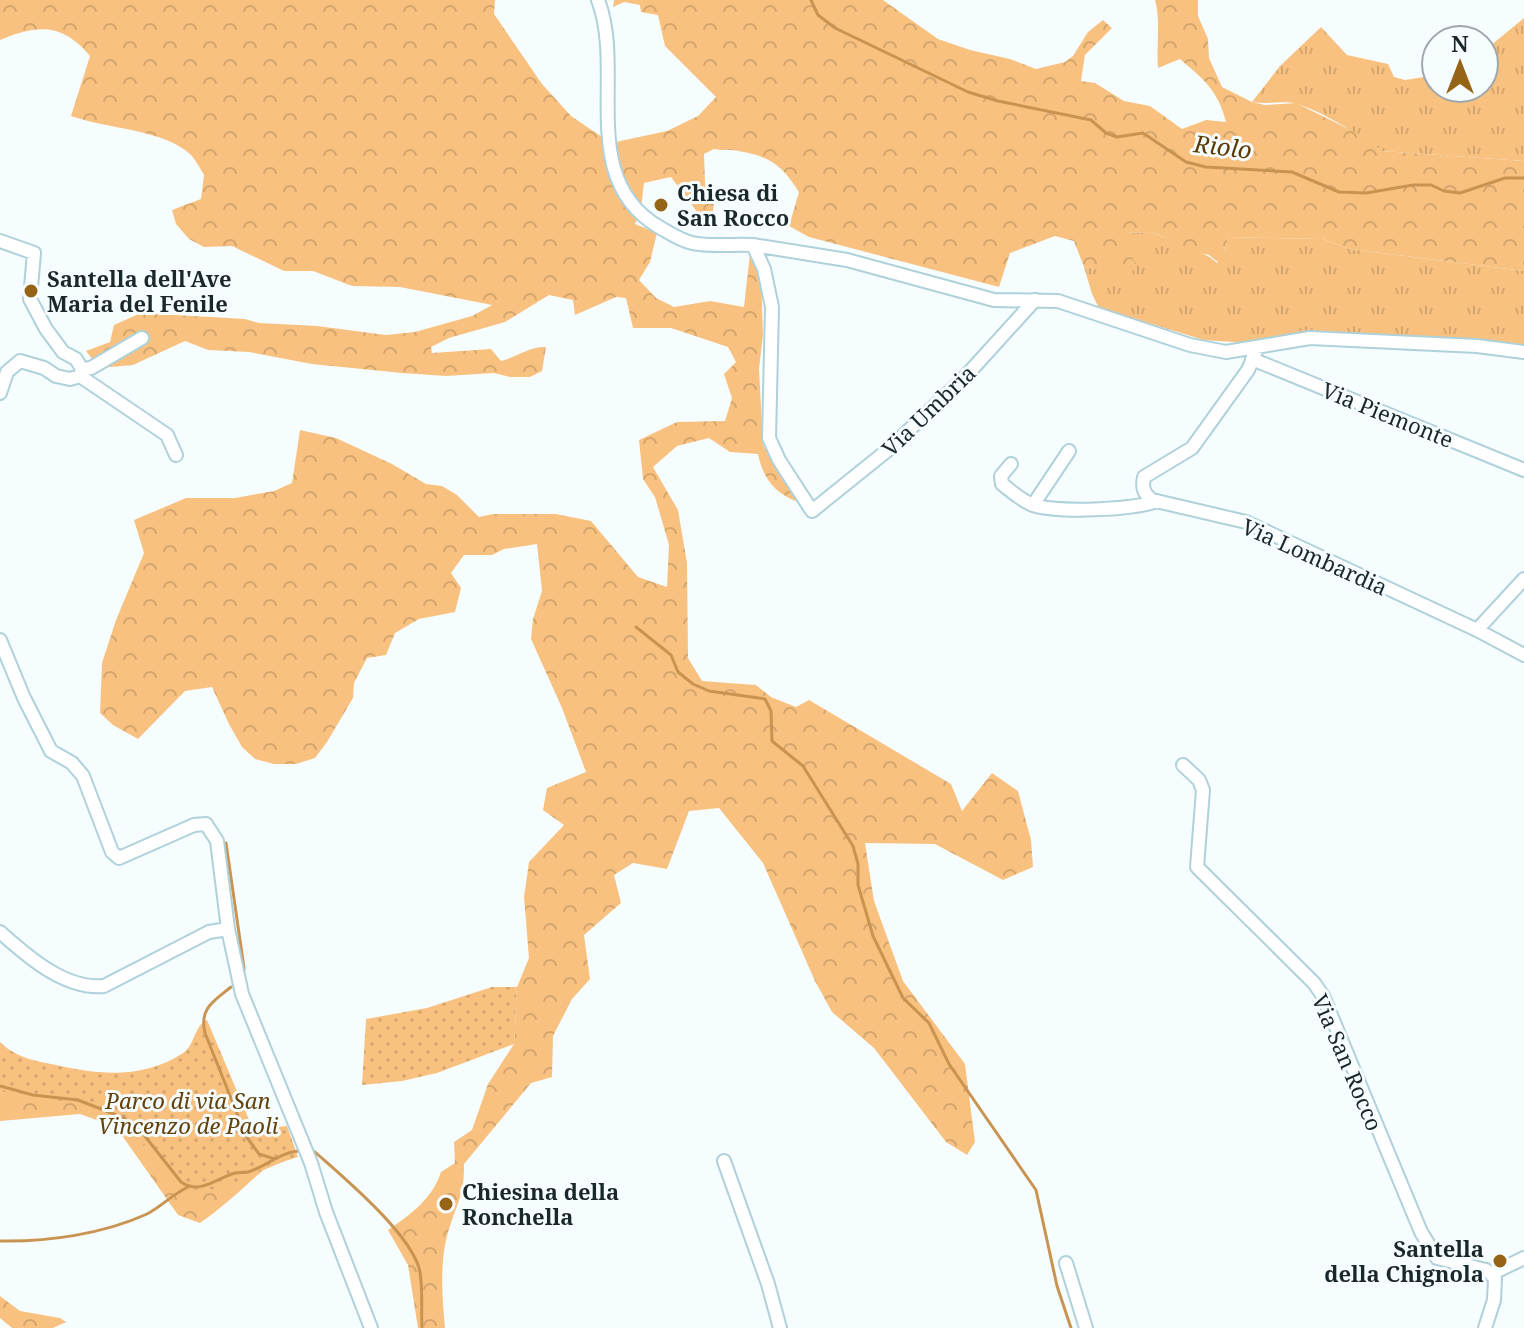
<svg xmlns="http://www.w3.org/2000/svg" width="1524" height="1328" font-family="'Noto Serif',serif">
<style>
.grass{fill:url(#grass-tufts)}
.forest{fill:url(#forest-crowns)}
.park{fill:url(#park-dots)}
.lines{fill:none;stroke-linecap:round;stroke-linejoin:round}
.stream{stroke:#c99451;stroke-width:3}
.street-casing{stroke:#afd1da;stroke-width:16}
.street{stroke:#fff;stroke-width:12}
.poi-dot{fill:#966417;stroke:#f6fdff;stroke-width:3}
.labels{text-anchor:middle;dominant-baseline:central;stroke-width:6;stroke-linejoin:round;paint-order:stroke}
.poi-label{font-size:22px;font-weight:bold;fill:#1a272b;stroke:#f6fdff;text-anchor:start}
.street-label{font-size:22px;fill:#1a272b;stroke:#f6fdff}
.park-label{font-size:22px;font-style:italic;fill:#64410a;stroke:#f6fdff}
.water-label{font-size:24px;font-style:italic;fill:#5d3a00;stroke:#f6fdff}
</style>
<defs>
<pattern id="grass-tufts" width="24" height="20" patternUnits="userSpaceOnUse" patternTransform="scale(2)"><rect width="24" height="20" fill="#f8c17f"/><path d="M3 7l-1-3M5 7V3M7 7l1-3M15 17l-1-3M17 17v-4M19 17l1-3" fill="none" stroke="#d4a66e"/></pattern>
<pattern id="forest-crowns" width="20" height="18" patternUnits="userSpaceOnUse" patternTransform="scale(2)"><rect width="20" height="18" fill="#f8c17f"/><path d="M2 6a3 3 0 1 1 6 0M12 15a3 3 0 1 1 6 0" fill="none" stroke="#d4a66e"/></pattern>
<pattern id="park-dots" width="8" height="8" patternUnits="userSpaceOnUse" patternTransform="scale(2)"><rect width="8" height="8" fill="#f8c17f"/><path d="M2 2h.1M6 6h.1" fill="none" stroke="#d4a66e" stroke-width="1.8" stroke-linecap="round"/></pattern>
</defs>
<rect width="100%" height="100%" fill="#f6fdff"/>
<!-- grass -->
<path class="grass" d="M 1524,18 L 1524,161 L 1382,151 C 1365,137 1317,109 1297,104 C 1283,100 1267,105 1252,102 L 1280,66 L 1321,27 L 1347,55 L 1388,64 L 1394,77 L 1405,80 L 1436,75 L 1436,88 L 1484,88 L 1484,51 Z
M 1152,232 C 1171,242 1204,250 1217,263 L 1225,252 L 1228,237 L 1322,239 L 1350,249 L 1524,271 L 1524,346 L 1463,339 L 1305,331 L 1248,343 L 1204,340 L 1099,308 L 1092,294 L 1084,267 L 1113,271 L 1125,233 Z"/>
<!-- forest -->
<path class="forest" d="M 0,0 L 495,0 L 494,14 L 542,84 L 571,116 L 611,143 L 667,131 L 698,116 L 716,97 L 665,46 L 658,15 L 641,12 L 640,5 L 624,2 L 613,7 L 614,0 L 883,0 L 938,39 L 970,50 L 1010,59 L 1036,69 L 1065,62 L 1073,56 L 1088,32 L 1103,20 L 1112,28 L 1085,55 L 1081,81 L 1095,83 L 1124,101 L 1150,106 L 1182,129 L 1206,120 L 1226,122 C 1218,90 1203,79 1180,59 L 1158,68 C 1156,45 1161,22 1155,0 L 1198,0 L 1198,16 L 1208,39 L 1209,58 L 1222,87 L 1252,102 L 1265,105 L 1296,103 L 1365,137 L 1382,151 L 1524,161 L 1524,271 L 1350,249 L 1322,239 L 1228,237 L 1222,265 L 1209,255 L 1196,252 L 1152,232 L 1126,233 L 1123,243 L 1137,265 L 1129,275 L 1084,267 L 1074,241 L 1055,236 L 1010,253 L 999,287 L 809,237 L 789,226 L 799,192 C 782,166 772,157 739,151 C 731,149 724,151 714,149 L 704,154 L 705,184 L 714,200 L 713,212 L 700,216 L 671,177 L 644,183 L 641,209 L 635,224 L 657,233 L 650,262 L 639,280 L 656,298 L 674,307 L 710,301 L 744,307 L 750,253 L 761,277 L 763,334 L 759,369 L 763,445 L 786,484 L 800,503 C 775,493 764,481 758,454 L 730,452 L 709,438 L 677,446 L 653,467 L 678,510 L 687,563 L 688,658 L 702,681 L 756,685 L 771,697 L 796,707 L 809,700 L 951,784 L 962,811 L 992,773 L 1018,791 L 1031,840 L 1033,867 L 1003,880 L 935,844 L 865,843 L 874,901 L 903,981 L 965,1064 L 975,1142 L 967,1155 L 946,1142 L 874,1048 L 832,1012 L 815,981 L 763,863 L 719,808 L 689,811 L 667,869 L 633,863 L 614,875 L 621,903 L 584,935 L 590,979 L 572,999 L 553,1036 L 552,1077 L 531,1083 L 464,1164 C 464,1196 459,1198 450,1226 C 439,1257 442,1296 445,1328 L 418,1328 L 408,1265 L 388,1230 C 410,1215 433,1198 441,1172 L 455,1163 L 454,1142 L 472,1130 L 488,1084 L 514,1044 L 517,987 L 529,958 L 524,897 L 529,862 L 564,825 L 543,810 L 547,788 L 586,772 L 562,708 L 531,639 L 533,619 L 542,591 L 537,544 L 504,549 L 492,555 L 464,555 L 451,573 L 461,588 L 455,612 L 419,619 L 395,633 L 386,655 L 367,658 L 354,683 L 353,698 L 327,742 L 315,758 L 296,764 L 274,764 L 255,759 L 242,747 L 229,724 L 212,687 L 185,691 L 138,739 L 113,725 L 100,713 L 102,663 L 116,620 L 144,553 L 134,520 L 186,498 L 235,498 L 274,491 L 292,483 L 300,430 L 336,438 L 392,464 L 426,484 L 442,486 L 457,495 L 479,517 L 493,514 L 556,514 L 591,521 L 638,577 L 667,587 L 669,545 L 655,497 L 643,479 L 639,440 L 677,422 L 725,421 L 732,398 L 724,374 L 736,362 L 728,347 L 671,328 L 633,328 L 626,298 L 616,297 L 575,315 L 573,300 L 549,295 L 505,322 L 449,338 L 431,347 L 432,353 L 491,349 L 501,361 C 517,357 530,346 546,347 L 542,371 L 530,377 L 510,377 L 494,373 L 446,376 L 402,373 L 312,364 L 249,352 L 208,350 L 185,341 L 133,365 L 99,368 L 86,351 L 110,342 L 114,325 L 141,313 L 245,319 L 259,323 L 317,326 L 386,335 L 415,332 L 472,316 L 492,305 L 400,287 L 352,286 L 313,271 L 284,271 L 232,246 L 204,247 L 189,239 L 176,224 L 172,210 L 201,199 L 204,175 C 200,168 195,159 190,154 C 162,129 107,129 71,116 L 90,56 C 63,23 37,24 0,40 Z
M 0,1049 L 32,1065 L 289,1148 C 259,1172 232,1201 200,1223 L 178,1215 L 116,1127 L 80,1114 L 0,1121 Z
M 0,1296 L 20,1311 L 60,1318 L 66,1322 L 53,1328 L 12,1328 L 0,1318 Z"/>
<!-- park -->
<path class="park" d="M 492,987 L 517,987 L 514,1044 L 437,1073 L 402,1081 L 362,1085 L 366,1019 L 427,1008 Z
M 207,1020 L 250,1122 L 266,1128 L 287,1126 L 298,1157 C 262,1167 227,1193 191,1192 C 160,1171 148,1141 120,1122 C 86,1098 39,1101 0,1089 L 0,1042 C 16,1058 36,1061 56,1065 C 99,1075 144,1079 183,1053 C 196,1044 193,1027 207,1020 Z"/>
<g class="lines">
<!-- stream -->
<path class="stream" d="M 811,0 L 818,15 L 835,28 L 968,92 L 998,101 L 1091,120 L 1106,133 L 1117,137 L 1143,133 L 1186,162 L 1206,167 L 1292,172 L 1339,192 L 1366,193 L 1413,185 L 1431,185 L 1444,191 L 1460,193 L 1505,178 L 1524,178
M 636,627 L 671,655 L 678,672 L 693,684 L 709,691 L 765,699 L 771,711 L 772,741 L 803,766 L 853,846 L 858,864 L 858,885 L 873,936 L 903,998 L 929,1023 L 949,1064 L 1036,1190 L 1057,1286 L 1071,1328
M 226,843 L 244,968 L 243,978
M 231,987 C 214,1001 199,1008 205,1033 L 246,1136 L 259,1154 L 275,1159
M 0,1086 L 33,1095 L 78,1100 L 124,1118 L 144,1135 L 181,1182 C 200,1195 215,1179 235,1173 C 239,1172 243,1173 248,1172 C 266,1167 281,1151 301,1151
M 309,1151 L 315,1152 C 343,1177 413,1235 420,1272 C 423,1290 421,1310 422,1328
M 0,1241 C 48,1242 103,1234 147,1214 C 162,1206 173,1194 188,1187"/>
<!-- street casing -->
<g class="street-casing">
<path id="street" d="M 598,0 C 626,73 576,178 659,227 C 670,233 679,240 692,243 C 711,247 733,244 753,245 L 764,269 L 772,307 L 769,438 L 779,460 L 812,511 L 889,449 L 965,377 L 1035,300
M 0,241 L 34,253 L 30,299 L 46,329 L 63,352 L 76,359 L 82,369 L 80,376 L 70,379 L 56,376 L 44,368 L 20,361 L 7,372 L 0,393
M 753,245 L 847,260 L 994,300 L 1058,301 L 1190,345 L 1226,352 L 1310,338 L 1477,346 L 1524,352
M 1257,349 L 1248,370 L 1192,448 L 1144,477 C 1142,487 1143,493 1152,500 L 1246,522 L 1477,630 L 1524,655
M 1252,359 L 1524,470
M 82,369 L 91,368 L 142,338
M 80,376 L 167,435 L 176,455
M 1011,464 L 1001,476 L 1002,484 C 1011,491 1022,501 1033,505 C 1059,513 1132,510 1157,501
M 1033,505 L 1069,451
M 1477,630 L 1524,579
M 0,640 L 24,698 L 51,751 L 72,763 L 83,776 L 112,852 L 119,858 L 194,825 L 206,824 L 217,841 L 228,929 L 242,994 L 311,1163 L 326,1212 L 371,1328
M 1183,765 L 1199,780 L 1203,790 L 1197,867 L 1314,983 L 1323,996 L 1421,1232 L 1437,1258 L 1486,1270 L 1491,1274
M 0,932 C 27,956 65,990 104,986 L 209,932 L 228,929
M 724,1161 L 768,1284 L 780,1328
M 1066,1263 L 1086,1328
M 1491,1274 L 1524,1258
M 1485,1328 L 1494,1300 L 1495,1279 L 1491,1274"/>
</g>
<!-- street -->
<use href="#street" class="street"/>
</g>
<!-- markers -->
<g class="poi-dot">
<circle cx="661" cy="205" r="8"/>
<circle cx="31" cy="291" r="8"/>
<circle cx="446" cy="1204" r="8"/>
<circle cx="1500" cy="1261" r="8"/>
</g>
<g class="labels">
<!-- poi labels -->
<g class="poi-label">
<text x="677" y="192">Chiesa di<tspan x="677" dy="25">San Rocco</tspan></text>
<text x="47" y="278">Santella dell'Ave<tspan x="47" dy="25">Maria del Fenile</tspan></text>
<text x="462" y="1191">Chiesina della<tspan x="462" dy="25">Ronchella</tspan></text>
<text x="1484" y="1248" text-anchor="end">Santella<tspan x="1484" dy="25">della Chignola</tspan></text>
</g>
<!-- street labels -->
<g class="street-label">
<text transform="translate(928 410) rotate(-44)">Via Umbria</text>
<text transform="translate(1388 414) rotate(22)">Via Piemonte</text>
<text transform="translate(1315 556) rotate(24)">Via Lombardia</text>
<text transform="translate(1348 1062) rotate(67)">Via San Rocco</text>
</g>
<!-- park labels -->
<g class="park-label">
<text x="188" y="1100">Parco di via San<tspan x="188" dy="25">Vincenzo de Paoli</tspan></text>
</g>
<!-- water labels -->
<g class="water-label">
<text transform="translate(1223 146) rotate(7)">Riolo</text>
</g>
</g>
<!-- north arrow -->
<g transform="translate(1460 64)"><circle r="38" fill="#f6fdff" stroke="#9ea7aa" stroke-width="2"/>
<path d="M0-6L14 30L0 20L-14 30Z" fill="#966417"/>
<text y="-12" font-size="22" font-weight="bold" text-anchor="middle" fill="#1a272b">N</text>
</g>
</svg>
